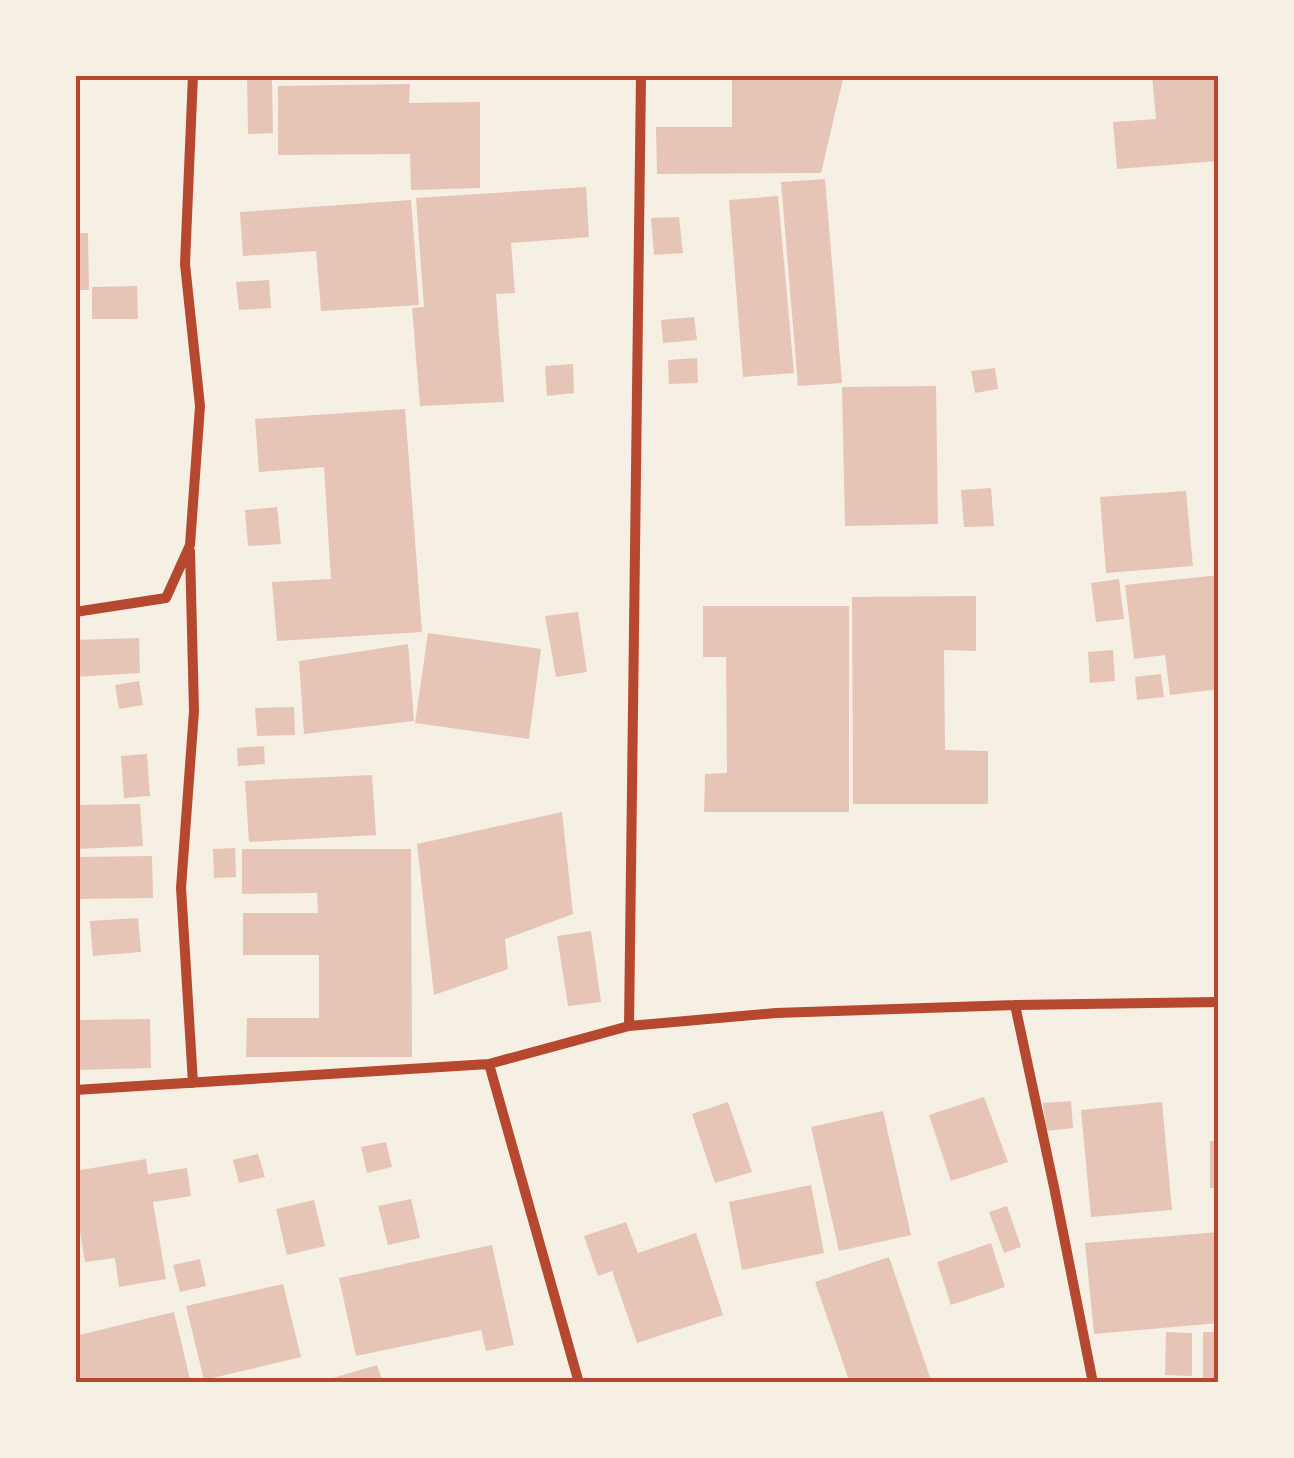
<svg xmlns="http://www.w3.org/2000/svg" width="1294" height="1458" font-family="'Zilla Slab',serif">
<style>
.building{fill:#e6c5b7}
.lines{fill:none;stroke-linecap:round;stroke-linejoin:round}
.minor{stroke:#b5482f;stroke-width:10}
.neatline{fill:none;stroke:#b5482f;stroke-width:4}
</style>
<rect width="100%" height="100%" fill="#f6efe4"/>
<!-- building -->
<path class="building" d="M 247,75 L 328,75 L 328,80 L 272,80 L 273,133 L 248,134 Z
M 340,75 L 409,75 L 409,79 L 340,79 Z
M 732,75 L 844,75 L 821,173 L 657,174 L 656,127 L 732,127 Z
M 1152,75 L 1219,75 L 1219,161 L 1117,169 L 1113,122 L 1156,119 Z
M 410,84 L 409,103 L 480,102 L 480,188 L 411,190 L 410,154 L 278,155 L 278,86 Z
M 825,179 L 842,383 L 798,386 L 781,182 Z
M 586,187 L 589,237 L 511,243 L 515,293 L 496,294 L 504,402 L 420,406 L 412,308 L 424,307 L 416,198 Z
M 778,196 L 794,373 L 743,377 L 729,200 Z
M 411,200 L 419,305 L 321,311 L 316,251 L 243,256 L 240,212 Z
M 679,217 L 683,253 L 654,255 L 651,218 Z
M 75,233 L 88,233 L 89,290 L 75,290 Z
M 269,280 L 271,308 L 239,310 L 236,282 Z
M 137,286 L 138,319 L 92,319 L 92,287 Z
M 694,317 L 697,340 L 663,343 L 661,320 Z
M 697,358 L 698,383 L 669,384 L 668,360 Z
M 573,364 L 574,393 L 547,396 L 545,366 Z
M 995,368 L 998,389 L 975,393 L 971,371 Z
M 936,386 L 938,524 L 845,526 L 842,387 Z
M 405,409 L 422,632 L 277,641 L 272,582 L 331,579 L 324,467 L 259,472 L 255,419 Z
M 991,488 L 994,526 L 964,527 L 961,490 Z
M 1186,491 L 1193,566 L 1106,573 L 1100,497 Z
M 277,507 L 281,544 L 248,546 L 245,510 Z
M 1219,575 L 1219,689 L 1170,695 L 1165,655 L 1134,659 L 1125,585 Z
M 1119,579 L 1124,619 L 1096,622 L 1091,583 Z
M 976,596 L 976,651 L 944,650 L 945,750 L 988,751 L 988,804 L 853,804 L 852,597 Z
M 703,606 L 849,606 L 849,812 L 704,812 L 705,774 L 727,773 L 726,657 L 703,657 Z
M 578,612 L 587,672 L 556,677 L 545,616 Z
M 428,633 L 541,649 L 529,739 L 415,723 Z
M 139,638 L 140,673 L 75,677 L 75,640 Z
M 408,644 L 414,721 L 304,734 L 299,661 Z
M 1113,650 L 1115,681 L 1090,683 L 1088,652 Z
M 1161,674 L 1164,697 L 1137,700 L 1135,677 Z
M 139,681 L 143,705 L 119,709 L 115,685 Z
M 294,707 L 295,735 L 257,736 L 255,708 Z
M 264,746 L 265,764 L 238,766 L 237,748 Z
M 147,754 L 150,796 L 124,798 L 121,756 Z
M 372,775 L 376,835 L 249,842 L 245,781 Z
M 75,789 L 78,789 L 79,805 L 140,804 L 143,846 L 75,849 Z
M 562,812 L 573,914 L 505,939 L 508,969 L 434,995 L 417,844 Z
M 235,848 L 236,877 L 214,878 L 213,849 Z
M 242,849 L 411,849 L 412,1057 L 246,1057 L 247,1018 L 319,1018 L 319,955 L 243,955 L 243,913 L 318,913 L 317,893 L 242,894 Z
M 152,856 L 153,898 L 75,899 L 75,857 Z
M 138,918 L 141,952 L 93,956 L 90,921 Z
M 591,931 L 601,1002 L 568,1006 L 557,936 Z
M 75,976 L 78,976 L 79,1020 L 150,1019 L 151,1068 L 75,1070 Z
M 984,1097 L 1008,1162 L 951,1181 L 929,1115 Z
M 1071,1101 L 1073,1128 L 1046,1131 L 1043,1103 Z
M 728,1102 L 752,1172 L 715,1183 L 692,1114 Z
M 1162,1102 L 1172,1210 L 1091,1217 L 1081,1110 Z
M 883,1111 L 911,1235 L 839,1251 L 811,1127 Z
M 1210,1141 L 1219,1141 L 1219,1188 L 1210,1188 Z
M 386,1142 L 392,1167 L 367,1173 L 361,1147 Z
M 258,1154 L 265,1177 L 239,1183 L 233,1160 Z
M 146,1159 L 148,1174 L 187,1168 L 191,1196 L 153,1202 L 166,1279 L 119,1287 L 115,1258 L 85,1262 L 75,1202 L 75,1171 Z
M 811,1185 L 824,1253 L 742,1270 L 729,1202 Z
M 411,1199 L 420,1238 L 388,1245 L 378,1206 Z
M 314,1200 L 325,1246 L 287,1255 L 276,1209 Z
M 1007,1206 L 1021,1247 L 1004,1253 L 989,1212 Z
M 626,1222 L 638,1253 L 696,1233 L 723,1315 L 637,1343 L 612,1271 L 598,1276 L 584,1236 Z
M 1219,1232 L 1219,1323 L 1094,1334 L 1085,1243 Z
M 991,1243 L 1005,1287 L 951,1305 L 937,1262 Z
M 492,1245 L 514,1345 L 486,1351 L 481,1330 L 356,1356 L 339,1278 Z
M 889,1257 L 932,1383 L 850,1383 L 815,1282 Z
M 200,1259 L 206,1286 L 180,1292 L 173,1265 Z
M 283,1284 L 301,1357 L 204,1380 L 186,1306 Z
M 174,1312 L 191,1383 L 75,1383 L 75,1336 Z
M 1166,1332 L 1192,1333 L 1192,1376 L 1165,1375 Z
M 1203,1332 L 1219,1332 L 1219,1383 L 1203,1383 Z
M 377,1365 L 383,1383 L 319,1383 L 319,1382 Z"/>
<g class="lines">
<!-- minor -->
<path class="minor" d="M 190,551 L 194,711 L 181,888 L 193,1083
M 75,612 L 166,598 L 190,545 L 200,406 L 185,264 L 193,75
M 1015,1005 L 1054,1187 L 1093,1383
M 629,1026 L 641,75
M 489,1064 L 579,1383
M 75,1090 L 489,1064 L 629,1026 L 776,1013 L 1015,1005 L 1219,1002"/>
</g>
<!-- border -->
<rect width="1294" height="1458" fill="none" stroke="#f6efe4" stroke-width="155"/>
<rect x="78" y="78" width="1138" height="1302" class="neatline"/>
</svg>
